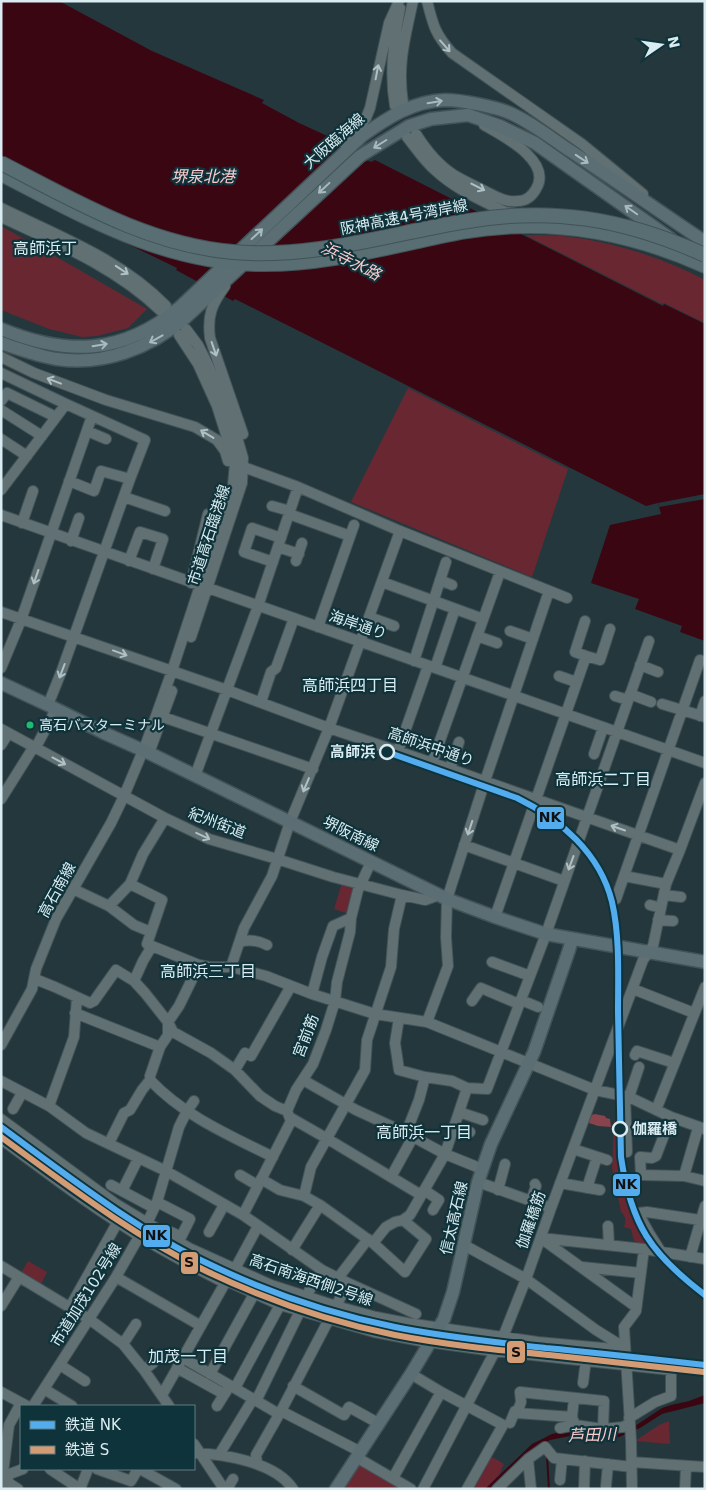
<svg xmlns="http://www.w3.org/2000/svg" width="706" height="1490" font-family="'DejaVu Sans','Noto Sans JP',sans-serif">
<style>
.green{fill:#692732}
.forest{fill:#88434c}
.water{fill:#3a0612}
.pier{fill:#24373c}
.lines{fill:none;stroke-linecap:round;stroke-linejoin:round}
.stream{stroke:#3a0612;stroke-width:2}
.minor-casing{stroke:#425357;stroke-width:12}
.major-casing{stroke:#425357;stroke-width:15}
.highway-casing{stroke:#425357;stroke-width:16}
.minor{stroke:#617073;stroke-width:10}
.major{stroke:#5b6e73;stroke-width:12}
.highway{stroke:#586e73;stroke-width:14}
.rail-casing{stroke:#657378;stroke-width:4}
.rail{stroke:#0f333b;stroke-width:2;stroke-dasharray:5.5;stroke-linecap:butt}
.highway-bridge-casing{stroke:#425357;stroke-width:16;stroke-linecap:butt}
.highway-bridge{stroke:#586e73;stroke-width:14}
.rail-1-casing{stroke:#0f333b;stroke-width:10}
.rail-2-casing{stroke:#0f333b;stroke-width:10}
.rail-1{stroke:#53acee;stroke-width:6}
.rail-2{stroke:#d39c74;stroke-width:6}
.oneway{stroke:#afc1c5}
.oneway2{stroke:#a7babf}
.bus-dot{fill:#20bc6c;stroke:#0f333b;stroke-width:2}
.stop-dot{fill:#0f333b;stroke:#d9ecf1;stroke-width:2.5}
.labels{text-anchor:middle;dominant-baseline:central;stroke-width:4.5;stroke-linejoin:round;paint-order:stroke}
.bus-label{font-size:14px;fill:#d9ecf1;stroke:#0f333b;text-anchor:start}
.street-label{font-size:15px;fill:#d9ecf1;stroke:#0f333b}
.stop-label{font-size:15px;font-weight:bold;fill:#d9ecf1;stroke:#0f333b;text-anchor:end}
.water-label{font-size:16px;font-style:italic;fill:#fccbcd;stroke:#0f333b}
.neighbourhood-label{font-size:16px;fill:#d9ecf1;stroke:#0f333b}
.line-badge{stroke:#0f333b;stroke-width:2}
.pale-badge-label{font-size:14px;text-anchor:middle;font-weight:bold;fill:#111}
</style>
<rect width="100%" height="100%" fill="#24373c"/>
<!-- green -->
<path class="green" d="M 1,226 L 76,268 L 147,309 L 128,328 L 97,336 L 82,337 L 49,329 L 1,310 Z
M 525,235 C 540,235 555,235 571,237 C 617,243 663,258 705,280 L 705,323 L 664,303 L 662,304 Z
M 408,388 L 568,469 L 532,577 L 351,502 Z
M 342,883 L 354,886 L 349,914 L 334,909 Z
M 614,1121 L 617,1122 C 617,1137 616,1154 618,1169 C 623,1198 635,1222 649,1247 L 639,1246 L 638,1242 L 634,1241 L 631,1229 L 624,1227 C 626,1221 626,1217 621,1212 L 612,1168 Z
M 28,1261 L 47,1272 L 41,1284 L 21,1273 Z
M 669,1421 L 670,1444 L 635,1441 L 659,1425 Z
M 489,1455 L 504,1464 L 499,1475 L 485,1489 L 471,1489 Z
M 361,1462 L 407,1489 L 340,1489 Z"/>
<!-- forest -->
<path class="forest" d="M 595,1114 L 605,1116 L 606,1118 L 610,1119 L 611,1127 L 598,1126 L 586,1122 L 588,1116 Z"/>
<!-- water -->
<path class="water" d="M 1,1 L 59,1 L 152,51 L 264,100 L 262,103 L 299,123 L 336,140 L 335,145 L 371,162 L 375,160 L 663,306 L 664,304 L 705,324 L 705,641 L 680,632 L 682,626 L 635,609 L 639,599 L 591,583 L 610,525 L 661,514 L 658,503 L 646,506 C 509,437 372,367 235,299 L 233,301 L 226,297 L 176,270 L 177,268 L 1,182 Z
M 705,1395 L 705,1403 L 662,1414 L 640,1428 L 619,1437 L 604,1439 L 575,1435 L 550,1440 L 543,1444 L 530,1452 L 492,1489 L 485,1489 L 532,1444 L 552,1434 L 566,1431 L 635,1426 L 662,1408 L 671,1405 L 689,1401 Z"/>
<!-- pier -->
<path class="pier" d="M 705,494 L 705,499 L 659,507 L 658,503 Z"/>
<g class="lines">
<!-- stream -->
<path class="stream" d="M 547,1456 L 549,1489"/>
<!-- minor casing -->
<g class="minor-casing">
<path id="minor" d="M 427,1 C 433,25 435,34 452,53 L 582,144 L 643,194
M 403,103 C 397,65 405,38 413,1
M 395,106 C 389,72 394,41 400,8
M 416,134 C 426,150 438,165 454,175 C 464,181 475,186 485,191 C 495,196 506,203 518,201 C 526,201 532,196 536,189 C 553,161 503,136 484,125
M 407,137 C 416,148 424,161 435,170 C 455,189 481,200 505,212 L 513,213
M 346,146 L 366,118 L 370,108 L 389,23 L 399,1
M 1,208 C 58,236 121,259 166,306
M 1,217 C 57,243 117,268 161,311
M 225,286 C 212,304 207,315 210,338 L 243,434
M 186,329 L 198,345 L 208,365 L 236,434 L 243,458 L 242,483 L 191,637
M 1,357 L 34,373 L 106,400 L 195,427 L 217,440 L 225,451 L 228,461
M 1,373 L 66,404 L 145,440 L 130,479 L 62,670 L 48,705
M 1,401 L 7,393 L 56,417
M 1,410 L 42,436
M 87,431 L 106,439
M 1,439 L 27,456
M 238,465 L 298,487 L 400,531 L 567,598
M 69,481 L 94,491 L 101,471 L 130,479
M 1,490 L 66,404
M 124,497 L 165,511
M 272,506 L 290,511
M 289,514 L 350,536
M 1,515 L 705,763
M 22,523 L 33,491
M 71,541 L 79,518
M 278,547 L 299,554
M 129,561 L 140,532 L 163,539 L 153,569
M 296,561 L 302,543
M 273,562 L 244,552 L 252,528 L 281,538
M 440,580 L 452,585
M 382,582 L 483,619
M 191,583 L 208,514
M 1,612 L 227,690 L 329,728 L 450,769 L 680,850
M 369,617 L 394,626
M 585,621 L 575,652 L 586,656
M 318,627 L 354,525
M 510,631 L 533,639
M 477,636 L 497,643
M 414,661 L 446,562
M 640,665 L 658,672
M 1,668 L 21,620 L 92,416
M 435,668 L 455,609
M 559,676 L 576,682
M 630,694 L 651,702
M 615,696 L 628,700
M 261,702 L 271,672 L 276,668 L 294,618
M 662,704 L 705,717
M 700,716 L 705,701
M 163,717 L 313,769
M 1,729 L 165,818 L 209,839 L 277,859 L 333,877 L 402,895 L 425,900 L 439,895
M 1,745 L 8,734
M 35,749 L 56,709
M 398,751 L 428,666
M 149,753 L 172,691
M 594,754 L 603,728
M 432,763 L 500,572
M 450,769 L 459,742
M 195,776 L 258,606 L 298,487
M 1,799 L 33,748
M 165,818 L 143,854 L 130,884 L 162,900 L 147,944 L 199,965 L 209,967 L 231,967 L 266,976 L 312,994 L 375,1014 L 427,1022 L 595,1090 L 629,1097 L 671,1117 L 705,1129
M 464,845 L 564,881
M 666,884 L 624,876 L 700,660
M 73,889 L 109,906 L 134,925 L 151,932
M 664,895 L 681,897
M 616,899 L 624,876
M 650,905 L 661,908
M 109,906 L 130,884
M 495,917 L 586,656 L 600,660 L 610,629
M 658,920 L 673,921
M 240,942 C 249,939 259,941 267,945
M 492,962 L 530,976
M 231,967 L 244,928 L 272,876 L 290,822 L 329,728 L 400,531
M 35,979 L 55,987 L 90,1003 L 94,1001 L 116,970 L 134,981 L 145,993 L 168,1022 L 173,1032 L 211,1053 L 235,1070 L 260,1096 L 275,1106 L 287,1111
M 134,981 L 143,961 L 152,946
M 633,989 L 694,1013
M 312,994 L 322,957 L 333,926 L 351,918
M 521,1000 L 538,1007
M 472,1001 L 481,988 L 519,1004
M 75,1013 L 160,1047
M 399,1018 L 395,1043 L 399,1070 L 425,1077 L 452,1081 L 467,1088 L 487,1089 L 546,934 L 649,641
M 427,1022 L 448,966 L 446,937 L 447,899 L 485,781 L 549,591
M 1,1045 L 32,989 L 36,969 L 56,919 L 111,823 L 124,796 L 147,741 L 172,671 L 233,485 L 235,463 L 217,406 L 198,364 L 179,335
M 635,1055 L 637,1051 L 674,1063
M 235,1070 L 245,1053 L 251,1056 L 291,986
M 150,1080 C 184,1116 229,1135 273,1157
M 303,1080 L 356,1110 L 406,1133 L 445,1154 L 482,1169
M 1,1081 L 49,1106 L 86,1133 L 166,1171 L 243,1215 L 322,1270 L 348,1283 L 416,1314
M 625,1096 L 627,1152
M 629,1097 L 639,1067
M 49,1106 L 74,1037 L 77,997
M 13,1109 L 22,1093
M 656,1110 L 705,987
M 459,1112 L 483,1120
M 671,1117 L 656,1156 L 652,1158 L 640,1157 L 641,1175 L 684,1176 L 705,1181
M 291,1118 L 326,1138 L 421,1195
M 1,1119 L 116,1204 L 189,1248 L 271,1285 L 336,1306 L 376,1317 L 407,1323 L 538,1342 L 625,1350
M 454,1128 L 470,1132
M 406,1133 L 419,1100 L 425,1077
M 1,1139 C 41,1168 80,1199 122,1225 C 155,1247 190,1265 225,1283 L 229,1282 L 280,1305 L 374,1332 L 421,1341 L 486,1350 L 671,1370 L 671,1396 L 655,1402 L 629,1418
M 109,1143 L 124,1113 L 130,1110 L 142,1090 L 150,1080 L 150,1076 L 160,1047 L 168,1035 L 168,1022 L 179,1006 L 199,965
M 573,1149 L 607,1160
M 240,1175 L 257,1185
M 684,1176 L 698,1128
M 391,1177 L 413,1137
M 261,1179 L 280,1190 L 304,1196 L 320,1205 L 373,1243 L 405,1272 L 426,1239 L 403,1220
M 478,1182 L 551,1208
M 560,1183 L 600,1190
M 111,1185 L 154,1208
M 587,1188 L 597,1157
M 424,1190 L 439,1200 L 433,1210
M 498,1190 L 505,1164
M 122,1191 L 138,1159
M 304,1196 L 311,1167 L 365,1070 L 367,1040 L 391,967 L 394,929 L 402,895
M 531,1201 L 536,1186 L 535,1184
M 157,1202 L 190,1219 L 181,1237 L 171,1232
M 243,1215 L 291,1121 L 287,1111 L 296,1090 L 313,1064 L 326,1030 L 335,1001 L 337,982 L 350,932 L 351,918 L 358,890 L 371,862
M 608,1226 L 609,1245
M 209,1232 L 224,1205
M 541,1238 L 644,1249 L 705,1259
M 542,1239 L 636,1307
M 373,1243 L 386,1227 L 395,1222 L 403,1220 L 410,1215 L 445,1154 L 467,1088
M 464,1245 L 526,1279 L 596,1330 L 625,1348
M 292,1250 L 320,1205
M 661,1252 L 649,1233 L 638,1213 L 647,1212 L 700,1220
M 690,1257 L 705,1206
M 237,1265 L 258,1226
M 1,1266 L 89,1319 L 123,1344 L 144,1370 L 169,1406
M 582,1267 L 641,1273
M 116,1277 L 201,1326
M 338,1278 L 368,1239
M 309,1291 L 322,1270
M 1,1306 L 19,1277
M 70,1307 L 116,1225
M 123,1344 L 136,1324
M 183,1358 L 279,1414
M 60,1365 L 85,1381
M 177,1368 L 224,1394
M 144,1370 L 153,1363 L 156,1357
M 210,1374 L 254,1294
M 411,1374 L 441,1392 L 503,1425 L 467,1489
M 583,1383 L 586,1360
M 293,1386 L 344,1415 L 349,1407 L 378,1423
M 235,1388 L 280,1305
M 44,1389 L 72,1406
M 1,1392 L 27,1406
M 162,1395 L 225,1283
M 574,1398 L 572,1417 L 517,1413 L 521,1402 L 520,1392 L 604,1401 L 603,1429 L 623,1427 L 630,1423
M 256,1401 L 300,1311
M 33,1406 L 116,1277 L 149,1219 L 157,1202 L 179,1127 L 187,1111 L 194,1101
M 217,1406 L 227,1390
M 281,1411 L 359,1451
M 572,1417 L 575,1425 L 603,1429
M 510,1423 L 515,1411 L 517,1413
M 560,1428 L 575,1425
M 194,1444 L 224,1489
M 194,1453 C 224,1454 275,1462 293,1489
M 219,1455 L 253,1399
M 356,1457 L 411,1489
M 631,1462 L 705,1467
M 257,1463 L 256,1455 L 281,1411 L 348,1283
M 50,1469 L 80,1489
M 97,1469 L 131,1481 L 138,1469
M 140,1469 L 176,1489
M 3,1473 L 9,1425 L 21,1403
M 7,1475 L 23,1469
M 393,1478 L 441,1392
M 560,1480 L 562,1459
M 7,1482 L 18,1489
M 1,1483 L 6,1483 L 8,1479 L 7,1475 L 3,1473
M 606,1486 L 608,1464
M 80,1489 L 88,1469
M 227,1489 L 233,1479
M 423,1489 L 505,1332 L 526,1279 L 551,1208 L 643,960 L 653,946 L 666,884 L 680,850 L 705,783
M 497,1489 L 528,1459
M 531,1489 L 528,1459 L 545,1447 L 554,1458 L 632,1467
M 584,1489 L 585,1461
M 632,1489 L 631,1440 L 624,1327 L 636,1311 L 644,1249
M 685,1489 L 686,1466"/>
</g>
<!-- major casing -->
<g class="major-casing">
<path id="major" d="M 1,329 C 67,356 122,355 179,308 L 362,136 C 387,118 413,101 445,100 C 460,100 498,107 512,114 C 532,123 551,138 569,150 C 615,180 660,212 705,242
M 1,343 C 19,349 38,356 57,359 C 104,366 150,348 185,318 L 360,156 L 409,126 L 431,119 L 468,115 L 500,126 L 535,143 L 671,239
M 1,683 L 48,705 L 104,733 L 149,753 L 447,899 L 495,917 L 546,934 L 705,962
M 336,1489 L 411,1374 L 444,1319 L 453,1292 L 478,1182 L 491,1144 L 534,1052 L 569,950 L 572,939"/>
</g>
<!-- highway casing -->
<g class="highway-casing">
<path id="highway" d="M 1,174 C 85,217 163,263 260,264 C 328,265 394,245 461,232 C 545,217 628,231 705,266"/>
</g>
<!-- minor -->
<use href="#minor" class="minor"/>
<!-- major -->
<use href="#major" class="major"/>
<!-- highway -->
<use href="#highway" class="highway"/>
<!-- rail casing -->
<g class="rail-casing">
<path id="rail" d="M 369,745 L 387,752"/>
</g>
<!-- rail -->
<use href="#rail" class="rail"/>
<!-- highway-bridge casing -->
<g class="highway-bridge-casing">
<path id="highway-bridge" d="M 1,163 C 75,201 149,245 233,252 C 311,259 385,235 461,222 C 550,206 623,218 705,255"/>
</g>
<!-- highway-bridge -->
<use href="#highway-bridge" class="highway-bridge"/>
<!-- rail-1 casing -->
<g class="rail-1-casing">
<path id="rail-1" d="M 387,752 L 517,798 C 560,819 600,853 612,902 C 620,937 618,976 618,1012 C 619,1060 620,1109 621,1157 C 631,1225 651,1254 705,1295
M 1,1127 C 69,1177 135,1229 211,1265 C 269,1293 331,1314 395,1327 C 444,1337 495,1342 546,1348 C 599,1353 652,1359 705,1365"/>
</g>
<!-- rail-2 casing -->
<g class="rail-2-casing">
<path id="rail-2" d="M 1,1137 C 67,1185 133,1236 208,1272 C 267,1300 330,1322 395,1335 C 446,1345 498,1350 549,1355 C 601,1361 653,1366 704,1372"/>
</g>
<!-- rail-1 -->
<use href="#rail-1" class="rail-1"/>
<!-- rail-2 -->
<use href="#rail-2" class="rail-2"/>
</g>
<!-- one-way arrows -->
<defs><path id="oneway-shaft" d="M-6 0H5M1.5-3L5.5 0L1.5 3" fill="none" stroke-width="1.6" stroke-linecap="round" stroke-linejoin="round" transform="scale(1.25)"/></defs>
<g class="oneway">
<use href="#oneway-shaft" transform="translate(445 46) rotate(49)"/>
<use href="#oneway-shaft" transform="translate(377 72) rotate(-79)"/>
<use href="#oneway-shaft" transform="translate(478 187) rotate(27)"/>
<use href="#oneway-shaft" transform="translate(122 270) rotate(34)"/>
<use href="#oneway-shaft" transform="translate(214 349) rotate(71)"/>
<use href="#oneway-shaft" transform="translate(54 381) rotate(-159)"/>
<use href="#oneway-shaft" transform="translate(207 434) rotate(-149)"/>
<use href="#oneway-shaft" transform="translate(36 577) rotate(109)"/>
<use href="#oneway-shaft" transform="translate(120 653) rotate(20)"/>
<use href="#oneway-shaft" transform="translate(62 671) rotate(111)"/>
<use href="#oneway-shaft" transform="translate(59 761) rotate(28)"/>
<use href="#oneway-shaft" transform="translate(306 785) rotate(113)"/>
<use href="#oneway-shaft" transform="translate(470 828) rotate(108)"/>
<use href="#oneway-shaft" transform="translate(618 828) rotate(-161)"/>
<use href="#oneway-shaft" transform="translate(203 836) rotate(25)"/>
<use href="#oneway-shaft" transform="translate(571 863) rotate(110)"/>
</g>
<g class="oneway2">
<use href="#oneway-shaft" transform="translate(435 102) rotate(-9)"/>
<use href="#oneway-shaft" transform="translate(380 144) rotate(148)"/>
<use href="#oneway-shaft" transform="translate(582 159) rotate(33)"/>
<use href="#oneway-shaft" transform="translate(324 188) rotate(137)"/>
<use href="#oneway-shaft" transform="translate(631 210) rotate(-145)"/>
<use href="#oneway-shaft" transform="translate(257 234) rotate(-43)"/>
<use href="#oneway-shaft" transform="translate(156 339) rotate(151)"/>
<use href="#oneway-shaft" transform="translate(100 345) rotate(-9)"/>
</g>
<!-- markers -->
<circle class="bus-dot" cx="30" cy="725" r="4.5"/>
<g class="stop-dot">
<circle cx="387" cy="752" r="7"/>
<circle cx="620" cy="1129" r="7"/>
</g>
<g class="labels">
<!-- bus labels -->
<g class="bus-label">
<text x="39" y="725">高石バスターミナル</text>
</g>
<!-- street labels -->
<g class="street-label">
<text transform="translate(334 141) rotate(-41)">大阪臨海線</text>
<text transform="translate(404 217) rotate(-11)">阪神高速4号湾岸線</text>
<text transform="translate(209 535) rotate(-72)">市道高石臨港線</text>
<text transform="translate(358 625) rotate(19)">海岸通り</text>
<text transform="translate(431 747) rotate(19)">高師浜中通り</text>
<text transform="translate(217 823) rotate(21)">紀州街道</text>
<text transform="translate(351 834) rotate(26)">堺阪南線</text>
<text transform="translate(57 890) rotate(-61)">高石南線</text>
<text transform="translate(306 1036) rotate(-69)">宮前筋</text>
<text transform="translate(454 1218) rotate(-77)">信太高石線</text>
<text transform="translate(531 1220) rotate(-71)">伽羅橋筋</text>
<text transform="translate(311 1280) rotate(19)">高石南海西側2号線</text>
<text transform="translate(86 1295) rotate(-58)">市道加茂102号線</text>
</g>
<!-- stop labels -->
<g class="stop-label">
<text x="375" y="752">高師浜</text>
<text x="632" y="1129" text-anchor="start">伽羅橋</text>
</g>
<!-- water labels -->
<g class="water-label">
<text x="203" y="176">堺泉北港</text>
<text transform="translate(351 261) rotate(27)">浜寺水路</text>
<text transform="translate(592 1435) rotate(-2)">芦田川</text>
</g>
<!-- neighbourhood labels -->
<g class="neighbourhood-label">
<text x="45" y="248">高師浜丁</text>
<text x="350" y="685">高師浜四丁目</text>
<text x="603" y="779">高師浜二丁目</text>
<text x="208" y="971">高師浜三丁目</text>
<text x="424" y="1132">高師浜一丁目</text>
<text x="188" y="1356">加茂一丁目</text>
</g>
</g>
<g class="line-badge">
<rect x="536" y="806" width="29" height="24" rx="5" fill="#53acee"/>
<rect x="612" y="1173" width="29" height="24" rx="5" fill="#53acee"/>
<rect x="142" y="1224" width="29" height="24" rx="5" fill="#53acee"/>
<rect x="180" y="1251" width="19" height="24" rx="5" fill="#d39c74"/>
<rect x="506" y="1340" width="20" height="24" rx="5" fill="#d39c74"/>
</g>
<g class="pale-badge-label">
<text x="550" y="822">NK</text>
<text x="626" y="1189">NK</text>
<text x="156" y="1240">NK</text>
<text x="189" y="1267">S</text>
<text x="516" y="1357">S</text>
</g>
<!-- border -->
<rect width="706" height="1490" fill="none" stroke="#d9ecf1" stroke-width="5"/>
<!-- legend -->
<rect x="20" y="1405" width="175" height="65" fill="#0f333b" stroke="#607d84"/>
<rect x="30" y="1421" width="25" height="8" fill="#53acee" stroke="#607d84"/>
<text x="65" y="1430" font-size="15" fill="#d9ecf1">鉄道 NK</text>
<rect x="30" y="1446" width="25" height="8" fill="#d39c74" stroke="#607d84"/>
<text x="65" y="1455" font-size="15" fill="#d9ecf1">鉄道 S</text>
<!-- north arrow -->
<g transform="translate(661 45) rotate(77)" stroke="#0f333b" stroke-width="4" paint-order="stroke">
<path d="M0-4L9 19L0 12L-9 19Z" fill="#d9ecf1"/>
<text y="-8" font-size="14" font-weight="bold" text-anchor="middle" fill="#d9ecf1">N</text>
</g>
</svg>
